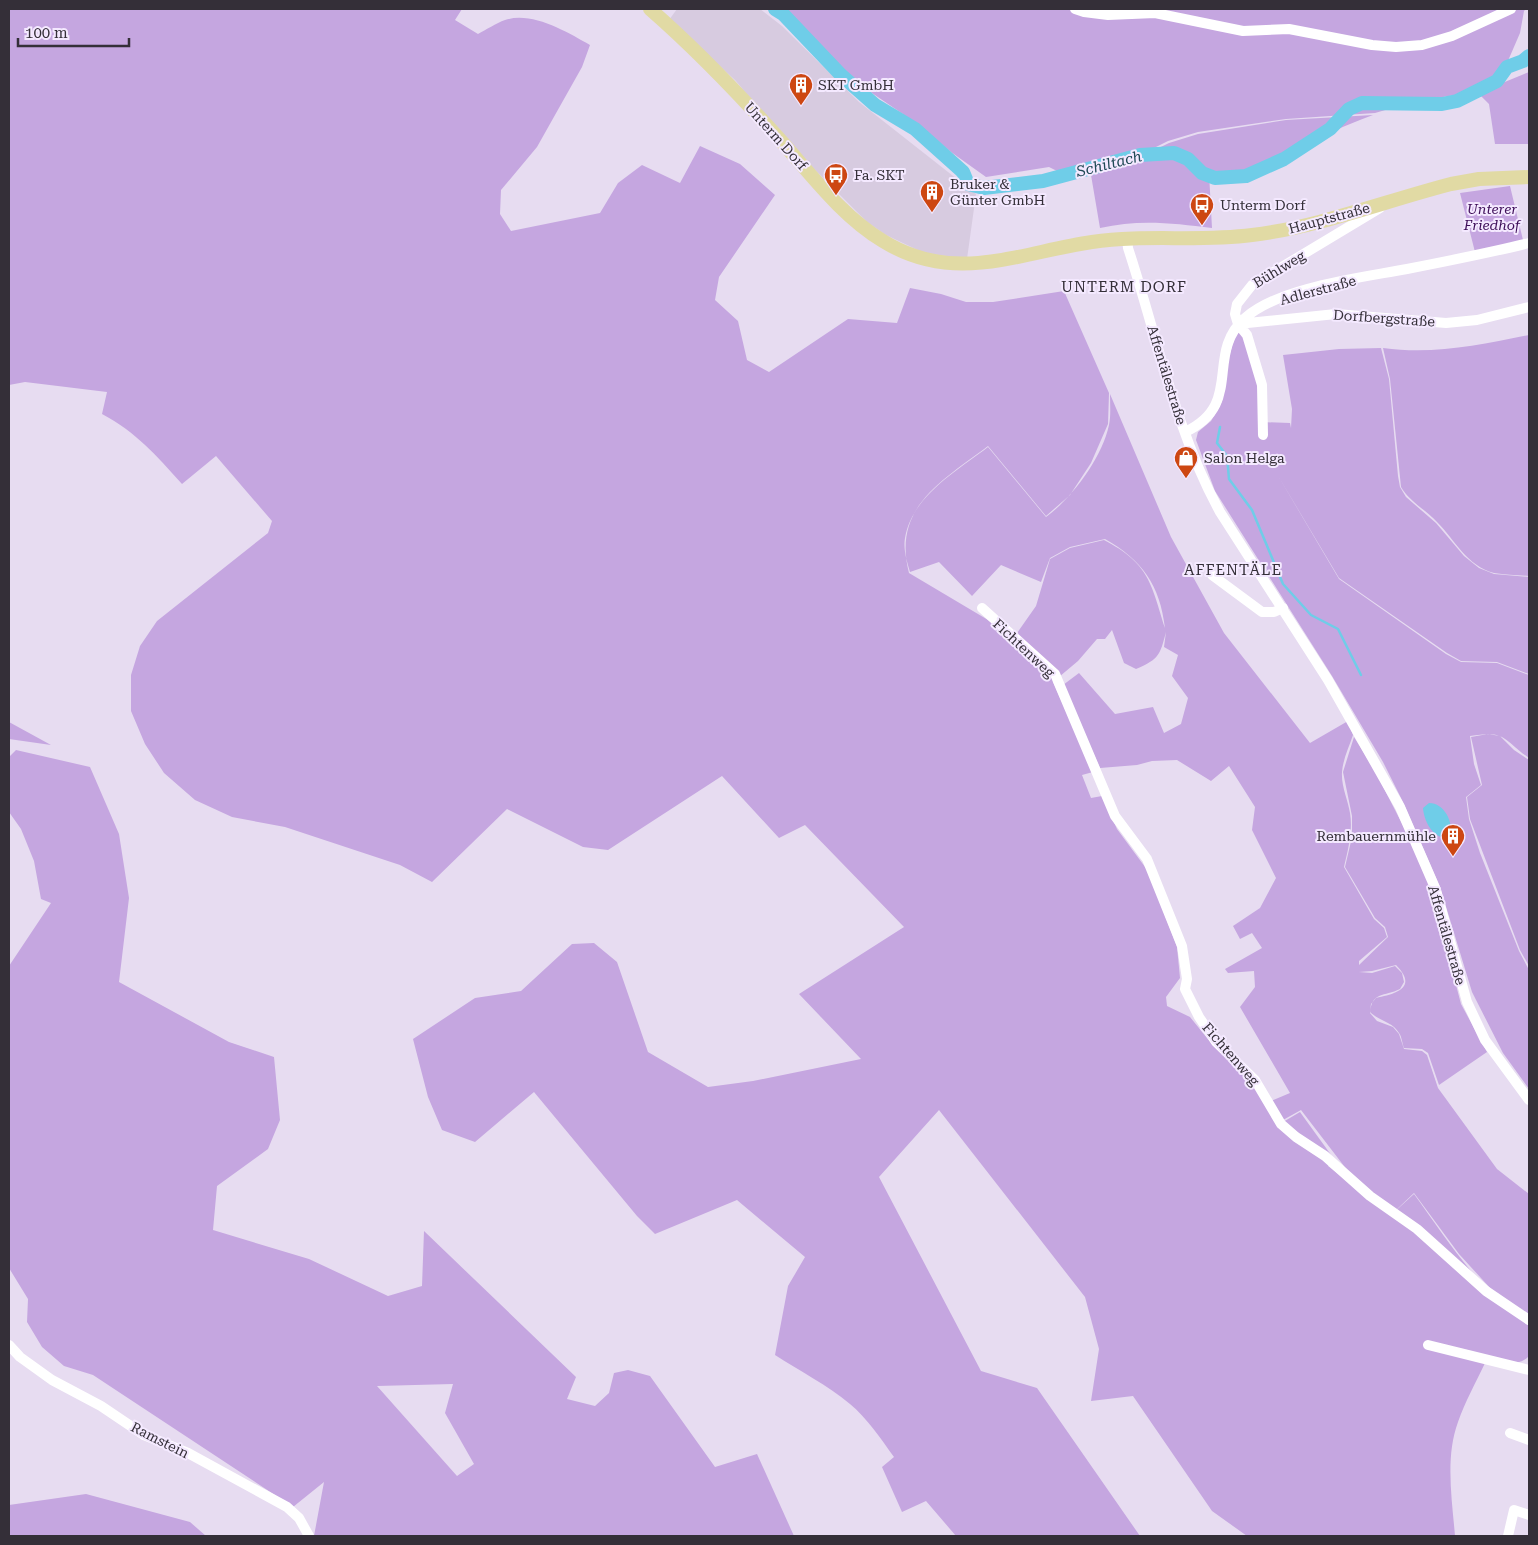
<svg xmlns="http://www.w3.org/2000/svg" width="1538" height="1545" font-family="'Roboto Serif',serif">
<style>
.industrial{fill:#d7cbe0}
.green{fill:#c5a6e0;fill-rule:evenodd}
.water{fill:#6fcde8}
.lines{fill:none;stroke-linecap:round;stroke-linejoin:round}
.stream{stroke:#6fcde8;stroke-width:2.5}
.river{stroke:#6fcde8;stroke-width:14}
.minor{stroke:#fff;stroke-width:10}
.major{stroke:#e1daa4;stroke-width:14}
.labels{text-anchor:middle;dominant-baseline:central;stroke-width:4;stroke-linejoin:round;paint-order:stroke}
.poi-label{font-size:14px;fill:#342f38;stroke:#f4e9ff;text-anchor:start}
.street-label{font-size:14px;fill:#342f38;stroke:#f4e9ff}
.park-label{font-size:14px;font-style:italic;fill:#3d0d58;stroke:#f4e9ff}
.water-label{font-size:15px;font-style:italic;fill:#204a56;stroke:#f4e9ff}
.neighbourhood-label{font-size:15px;letter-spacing:1px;fill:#342f38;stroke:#f4e9ff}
</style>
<rect width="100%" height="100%" fill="#e7dcf1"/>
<!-- industrial -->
<path class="industrial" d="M 677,9 L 760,9 L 782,26 L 859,102 L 976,194 L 967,259 L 924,253 L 886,235 L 867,222 L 791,146 L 735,80 L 669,20 Z"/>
<!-- green -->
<path class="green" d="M 9,9 L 462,9 L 455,20 L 478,34 C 486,30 496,23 505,20 C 532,11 567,32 590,45 L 582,67 L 537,147 L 501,190 L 500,214 L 511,231 L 600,213 L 618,183 L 642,165 L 680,183 L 700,146 L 740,164 L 775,195 L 719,277 L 715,300 L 738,321 L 747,360 L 769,372 L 848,319 L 897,323 L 910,288 L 941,294 L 966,302 L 993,302 L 1064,291 L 1109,393 L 1108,424 L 1091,463 L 1070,495 L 1046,516 L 988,446 C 942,481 892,507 909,573 L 1015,636 L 1036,606 L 1050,559 L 1070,548 L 1104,540 C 1150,564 1151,584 1165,628 C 1160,585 1142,560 1105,539 L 1070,547 L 1050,558 L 1041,582 L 1001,565 L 972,596 L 939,562 L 910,572 C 907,562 903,549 905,538 C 912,496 957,471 988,447 L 1046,517 C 1072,498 1102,458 1109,425 C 1111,416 1110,404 1110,394 L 1171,537 L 1224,633 L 1310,743 L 1348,721 L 1353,735 C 1349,747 1343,759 1342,772 C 1341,786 1348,800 1350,813 C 1353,831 1348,850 1344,867 L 1374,919 L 1384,928 L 1387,937 L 1359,961 L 1359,965 L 1388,937 L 1385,927 L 1375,918 L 1345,867 L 1352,837 L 1352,816 L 1343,772 L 1354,737 L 1374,769 L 1415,849 L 1431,890 L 1461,1004 L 1487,1052 L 1439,1085 L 1428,1053 L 1422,1049 L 1404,1048 C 1402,1043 1402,1037 1399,1033 C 1393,1022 1379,1021 1370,1012 L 1371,1004 L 1376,998 C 1397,994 1418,987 1396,965 L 1372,971 L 1359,972 L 1372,973 L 1395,966 L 1402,973 L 1404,982 L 1400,989 C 1384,997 1372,991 1370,1013 L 1377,1021 L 1393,1027 L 1399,1034 L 1404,1049 L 1422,1051 L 1427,1055 L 1438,1088 L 1497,1169 L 1529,1194 L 1529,1319 L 1502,1301 L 1459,1254 L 1414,1193 L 1394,1212 L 1354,1179 L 1301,1110 L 1283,1120 L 1271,1101 L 1290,1093 L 1240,1007 L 1255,987 L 1254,971 L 1228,973 L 1225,969 L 1262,948 L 1252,933 L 1240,939 L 1233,926 L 1260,908 L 1276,878 L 1252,830 L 1255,807 L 1229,766 L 1211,781 L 1177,760 L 1152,761 L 1137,765 L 1100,768 L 1063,685 L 1079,673 L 1115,714 L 1153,707 L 1164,733 L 1181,724 L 1188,698 L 1172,676 L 1178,655 L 1164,647 L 1166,632 C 1160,654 1160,659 1136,669 L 1124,663 L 1112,630 L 1105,639 L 1097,639 L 1078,661 L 1053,682 L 1093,772 L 1082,775 L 1091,798 L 1102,796 L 1117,829 L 1148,871 L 1177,947 L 1180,978 L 1166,997 L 1167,1006 L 1190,1017 L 1207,1038 L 1256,1086 L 1278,1125 L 1300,1112 L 1334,1159 L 1328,1166 L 1391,1215 L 1414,1194 C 1441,1231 1466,1271 1501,1302 C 1509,1309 1520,1315 1529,1321 L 1529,1356 C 1520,1367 1499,1363 1485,1363 C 1476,1382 1465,1402 1458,1422 C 1445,1457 1452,1500 1455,1536 L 1247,1536 L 1212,1511 L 1133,1396 L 1091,1401 L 1099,1349 L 1085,1297 L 939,1110 L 879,1177 L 981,1371 L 1037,1388 L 1140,1536 L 956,1536 L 926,1501 L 902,1512 L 882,1467 L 894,1457 C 881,1439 867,1418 850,1404 C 827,1385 800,1371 775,1355 L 788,1286 L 805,1257 L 737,1200 L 655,1234 L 637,1216 L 534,1092 L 475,1142 L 442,1130 L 428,1097 L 413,1039 L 475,998 L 521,991 L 572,944 L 594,943 L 617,962 L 648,1052 L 708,1087 L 753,1081 L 861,1059 L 799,994 L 904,927 L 805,825 L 779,838 L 722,776 L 608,850 L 583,847 L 507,809 L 432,882 L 400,865 L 285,827 L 232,817 L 195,800 L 164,773 L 145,744 L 131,711 L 131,675 L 140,646 L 157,621 L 268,533 L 272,521 L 216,456 L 182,484 C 157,456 136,432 102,414 L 107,392 L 25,382 L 9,385 Z
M 777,9 L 1526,9 L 1524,11 L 1520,33 L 1501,77 L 1477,88 L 1455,95 L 1413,102 L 1375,113 L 1286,119 L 1198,132 L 1168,141 L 1128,161 L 1087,174 L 1063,174 L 1049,167 L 986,177 L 951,152 L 919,125 L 844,74 Z
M 1529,72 L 1529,144 L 1495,144 L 1489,104 L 1478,93 Z
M 1373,115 C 1360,120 1346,125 1334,131 C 1299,147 1249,185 1209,173 L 1212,228 C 1173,223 1138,219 1100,228 L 1091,175 L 1128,163 L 1169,143 L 1198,134 L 1286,120 Z
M 1510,186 L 1523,240 L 1475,252 L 1460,193 Z
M 1236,333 L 1242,333 L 1256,370 L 1261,422 L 1290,423 L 1291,428 L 1292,409 L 1283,355 L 1339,349 L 1381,348 L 1389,379 L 1398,476 L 1400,487 L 1406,497 L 1436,523 L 1464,556 L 1479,568 L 1494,574 L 1529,577 L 1529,674 L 1497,662 L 1461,661 L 1447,653 L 1339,578 L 1277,474 L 1339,579 L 1446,654 L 1461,662 L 1497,663 L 1529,675 L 1529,758 C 1502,739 1507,730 1470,736 L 1474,764 L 1481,785 L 1466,797 L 1469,819 L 1480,853 L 1519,951 L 1529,970 L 1529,1089 L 1503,1053 L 1472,992 L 1440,887 L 1403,802 L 1383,762 L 1332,676 L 1215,491 L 1196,440 L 1198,432 L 1211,421 L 1222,402 L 1227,364 Z
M 1529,335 L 1529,576 C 1518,575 1505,575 1494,573 C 1467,566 1455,540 1437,522 C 1426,510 1410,502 1401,487 L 1390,379 L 1383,348 C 1433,355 1480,345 1529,335 Z
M 9,722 L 51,745 L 9,739 Z
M 1488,734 L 1500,736 L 1514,750 L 1529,760 L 1529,966 L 1520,950 L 1470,819 L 1467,797 L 1482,785 L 1471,737 Z
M 16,750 L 90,767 L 119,834 L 129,898 L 119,982 L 229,1042 L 274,1057 L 280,1120 L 268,1149 L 217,1186 L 213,1230 L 309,1259 L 388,1296 L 422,1286 L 424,1231 L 576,1377 L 567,1399 L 595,1406 L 609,1393 L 614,1373 L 628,1370 L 650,1376 L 715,1467 L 757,1454 L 794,1536 L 314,1536 L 324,1482 L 293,1507 L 93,1375 L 64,1366 L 42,1347 L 27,1322 L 28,1299 L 9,1268 L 9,966 L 51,903 L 41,899 L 34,861 L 21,829 L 9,812 L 9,757 ZM 453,1384 L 445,1413 L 474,1464 L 457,1476 L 377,1386 Z
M 86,1494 L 190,1522 L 206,1536 L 9,1536 L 9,1505 Z"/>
<!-- water -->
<path class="water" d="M 1429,803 C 1444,803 1454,822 1450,836 L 1446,838 C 1432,837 1424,821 1423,808 Z"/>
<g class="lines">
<!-- stream -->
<path class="stream" d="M 1220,427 L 1217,443 L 1227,456 L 1229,479 L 1252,510 L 1283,584 L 1311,615 L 1338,629 L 1361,675"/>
<!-- river -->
<path class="river" d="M 775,9 L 783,14 L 841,75 L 875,105 L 915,129 L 963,172 L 968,184 L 984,188 L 1043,181 L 1140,155 L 1174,153 L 1188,159 L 1202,173 L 1215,178 L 1246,176 L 1284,159 L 1330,129 L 1349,109 L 1362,103 L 1442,104 L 1457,101 L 1497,81 L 1507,67 L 1523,61 L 1529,56"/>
<!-- minor -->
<path class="minor" d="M 1075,9 L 1084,12 L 1108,15 L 1155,13 L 1243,31 L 1289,29 L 1372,45 L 1396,47 L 1422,45 L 1452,36 L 1511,9
M 1127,238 L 1128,248 C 1157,336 1175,430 1220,512 L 1328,680 L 1400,807 L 1436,890 L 1467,1002 L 1485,1040 L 1529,1100
M 1238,324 L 1336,314 L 1446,323 L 1477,320 L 1529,307
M 1185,432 C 1245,404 1204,354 1245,318 C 1280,287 1360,278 1407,269 C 1448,261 1489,253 1529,243
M 1263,435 L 1262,385 L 1247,335 L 1238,324 L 1235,314 L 1237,304 L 1252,285 L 1380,208
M 1212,575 L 1262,612 L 1274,612 L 1283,608
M 982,608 L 1055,674 L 1115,816 L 1147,859 L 1182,946 L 1187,979 L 1185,989 L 1199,1017 L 1216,1042 L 1255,1080 L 1281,1124 L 1296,1137 L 1325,1156 L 1370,1196 L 1417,1229 L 1486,1291 L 1529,1320
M 9,1345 L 20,1357 L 52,1380 L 101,1406 L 144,1435 L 188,1453 L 287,1507 L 299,1518 L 309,1536
M 1428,1345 L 1529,1370
M 1510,1433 L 1529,1440
M 1508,1536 L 1514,1510 L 1529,1515"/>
<!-- major -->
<path class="major" d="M 650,9 C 697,50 740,95 782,142 C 813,177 843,217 883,241 C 954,285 1018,253 1092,242 C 1145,234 1199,242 1252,235 C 1319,227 1385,201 1451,184 L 1479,179 L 1529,177"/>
</g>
<!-- icons -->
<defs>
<g id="building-pin" transform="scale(1.25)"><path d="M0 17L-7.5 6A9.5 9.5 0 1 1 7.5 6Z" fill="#cd4712" stroke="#f4e9ff"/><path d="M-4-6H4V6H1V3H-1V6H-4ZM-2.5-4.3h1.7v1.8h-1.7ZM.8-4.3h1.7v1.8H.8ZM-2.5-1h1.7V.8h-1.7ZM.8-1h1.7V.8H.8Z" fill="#fff"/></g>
<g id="bus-pin" transform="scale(1.25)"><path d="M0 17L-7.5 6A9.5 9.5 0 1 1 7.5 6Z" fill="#cd4712" stroke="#f4e9ff"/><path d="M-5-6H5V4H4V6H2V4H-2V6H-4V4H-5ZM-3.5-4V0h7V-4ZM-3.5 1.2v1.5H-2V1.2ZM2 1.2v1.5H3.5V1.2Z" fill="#fff"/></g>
<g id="shop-pin" transform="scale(1.25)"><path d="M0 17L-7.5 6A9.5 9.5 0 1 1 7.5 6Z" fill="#cd4712" stroke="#f4e9ff"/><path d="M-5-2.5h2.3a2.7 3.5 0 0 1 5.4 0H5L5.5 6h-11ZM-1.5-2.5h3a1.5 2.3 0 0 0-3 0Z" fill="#fff"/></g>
</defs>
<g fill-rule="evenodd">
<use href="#building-pin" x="801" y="85"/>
<use href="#bus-pin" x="836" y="175"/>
<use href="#building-pin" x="932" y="192"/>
<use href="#bus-pin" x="1202" y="205"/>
<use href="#shop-pin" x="1186" y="458"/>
<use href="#building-pin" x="1453" y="836"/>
</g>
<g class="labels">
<!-- poi labels -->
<g class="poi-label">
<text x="818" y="85">SKT GmbH</text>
<text x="854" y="175">Fa. SKT</text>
<text x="950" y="184">Bruker &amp;<tspan x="950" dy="16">Günter GmbH</tspan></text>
<text x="1220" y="205">Unterm Dorf</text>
<text x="1204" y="458">Salon Helga</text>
<text x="1436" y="836" text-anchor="end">Rembauernmühle</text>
</g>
<!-- street labels -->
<g class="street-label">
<text transform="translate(776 136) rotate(48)">Unterm Dorf</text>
<text transform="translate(1329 218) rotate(-15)">Hauptstraße</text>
<text transform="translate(1279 269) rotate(-31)">Bühlweg</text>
<text transform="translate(1318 290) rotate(-15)">Adlerstraße</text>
<text transform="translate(1384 318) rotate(4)">Dorfbergstraße</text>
<text transform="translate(1167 375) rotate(73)">Affentälestraße</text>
<text transform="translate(1024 648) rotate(43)">Fichtenweg</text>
<text transform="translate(1447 935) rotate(74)">Affentälestraße</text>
<text transform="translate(1231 1054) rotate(49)">Fichtenweg</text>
<text transform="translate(160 1440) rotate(27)">Ramstein</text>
</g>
<!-- park labels -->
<g class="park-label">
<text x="1492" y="209">Unterer<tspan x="1492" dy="16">Friedhof</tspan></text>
</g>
<!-- water labels -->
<g class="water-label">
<text transform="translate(1109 164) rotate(-14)">Schiltach</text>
</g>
<!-- neighbourhood labels -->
<g class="neighbourhood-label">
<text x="1124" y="287">UNTERM DORF</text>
<text x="1233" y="570">AFFENTÄLE</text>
</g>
</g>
<!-- border -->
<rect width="1538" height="1545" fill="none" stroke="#342f38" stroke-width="20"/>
<!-- scale -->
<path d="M18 38v8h111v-8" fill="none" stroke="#342f38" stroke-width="2.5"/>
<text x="25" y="38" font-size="15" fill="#342f38" stroke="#f4e9ff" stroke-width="4" paint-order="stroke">100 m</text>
</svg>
